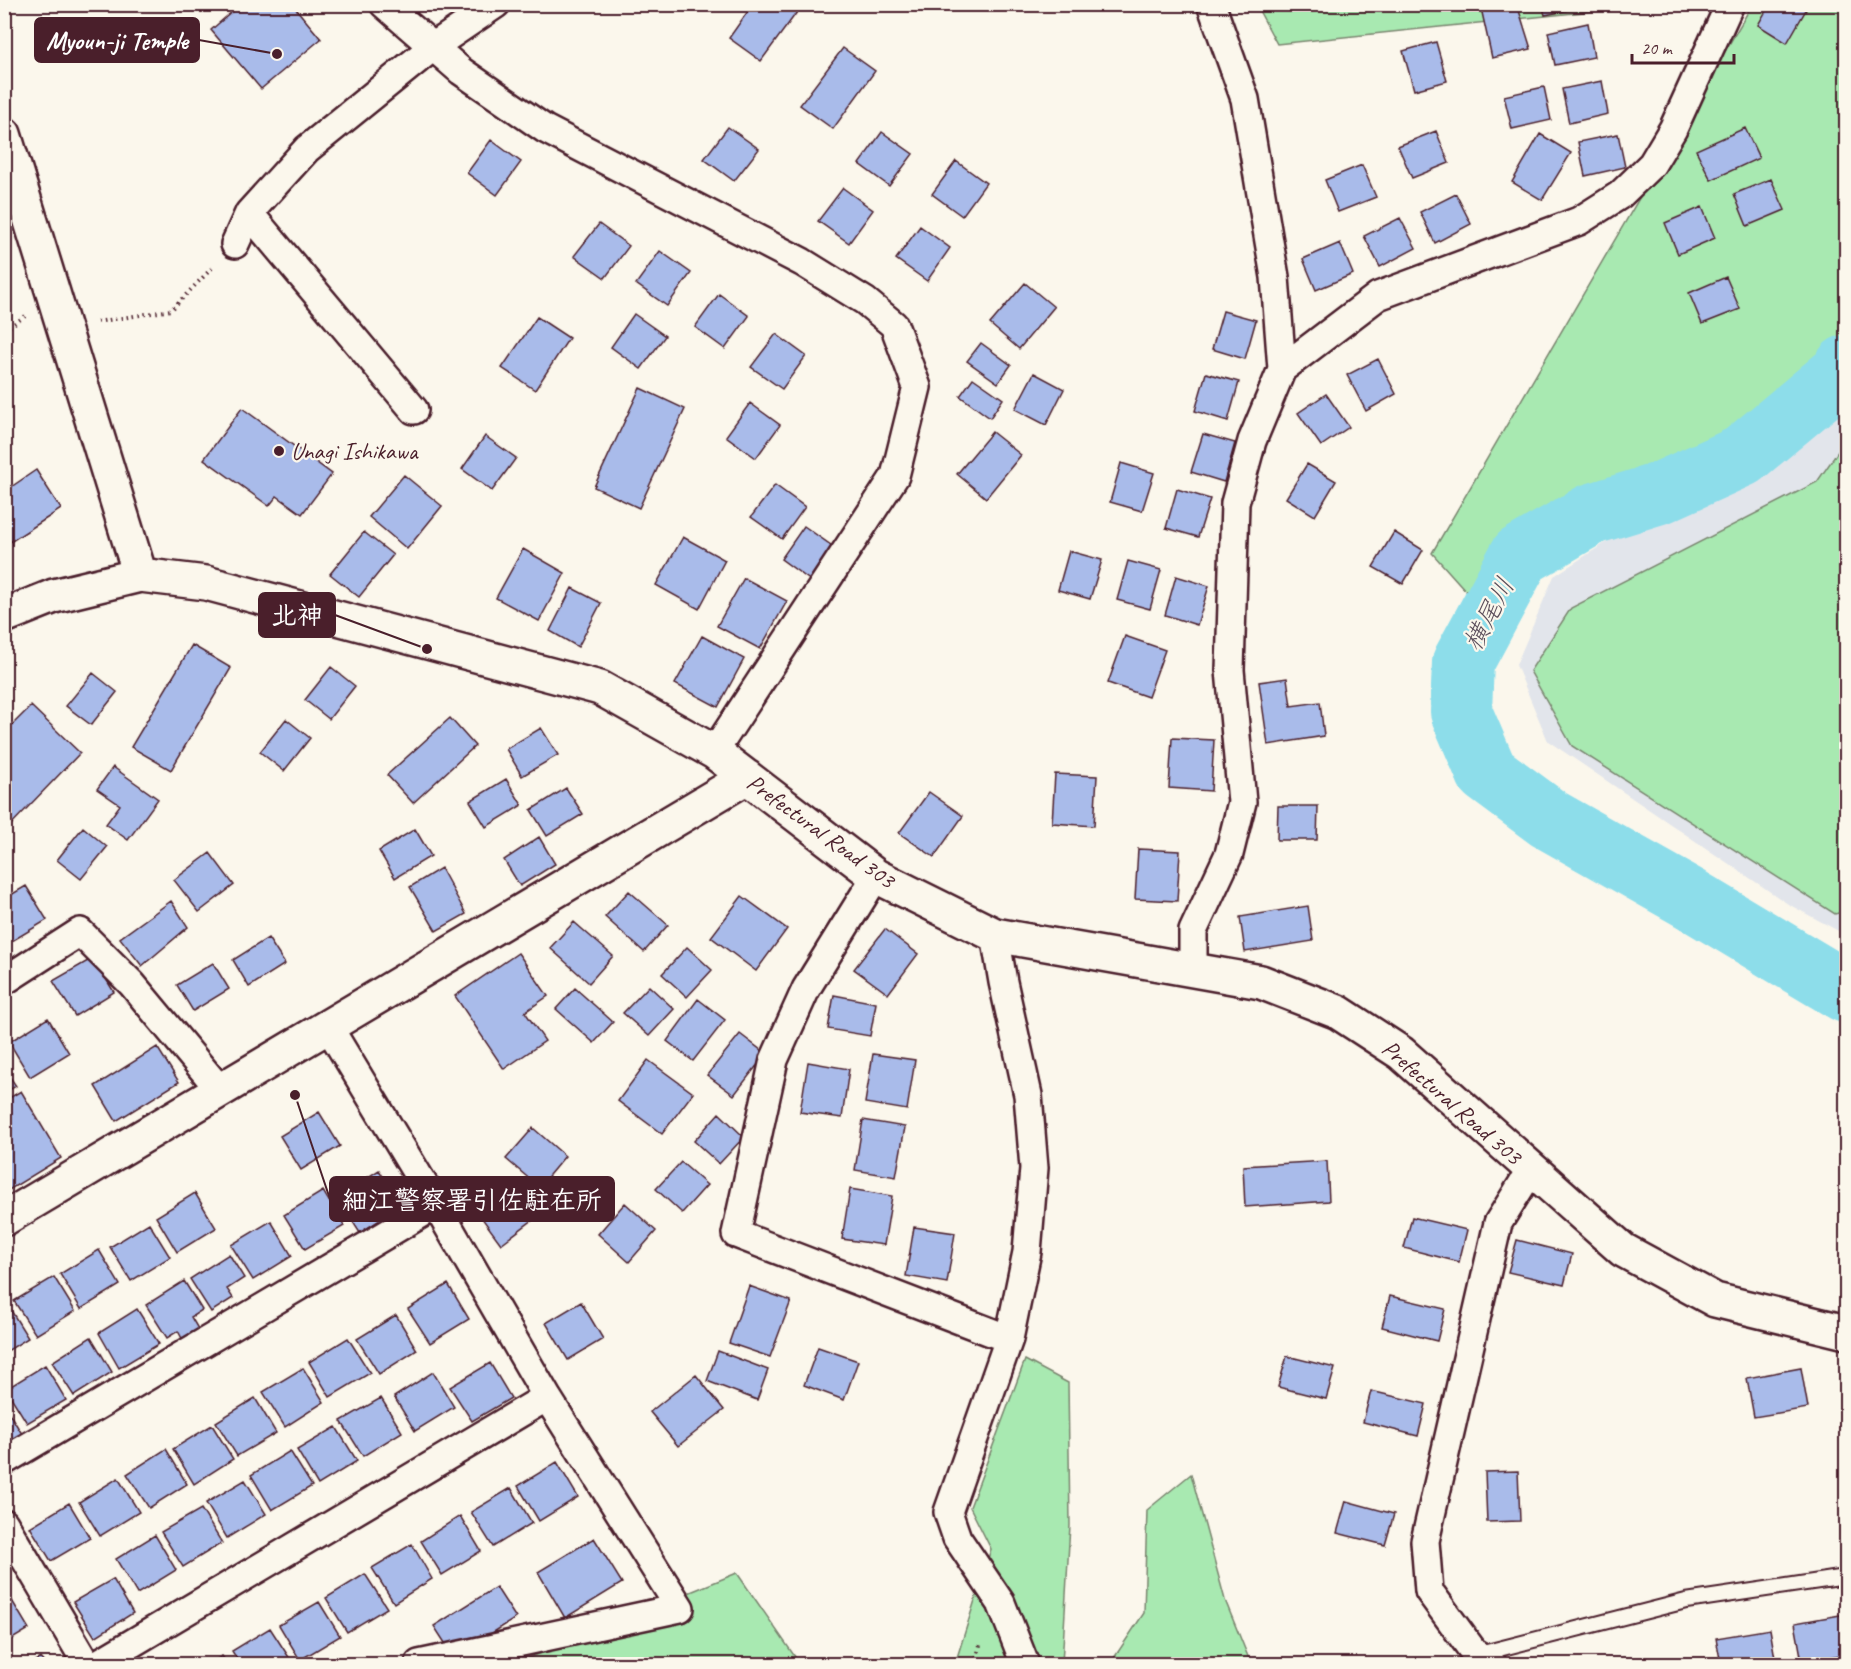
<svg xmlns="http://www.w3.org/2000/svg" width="1851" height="1669" font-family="Caveat,'Klee One',sans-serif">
<rect width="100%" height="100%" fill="#fbf7ec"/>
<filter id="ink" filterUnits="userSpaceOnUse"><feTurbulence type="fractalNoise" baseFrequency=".0167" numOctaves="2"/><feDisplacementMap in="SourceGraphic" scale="12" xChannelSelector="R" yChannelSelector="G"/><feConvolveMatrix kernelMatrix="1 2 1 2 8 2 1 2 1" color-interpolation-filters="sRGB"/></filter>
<g filter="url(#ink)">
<path fill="#e2e5eb" d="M1846 400V935L1788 904 1548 741 1516 665 1554 576 1622 532 1803 440Z"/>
<path fill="#a8e9b1" stroke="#79846e" stroke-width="1.5" d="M1256 5H1651L1277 44Z
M1752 5H1846V399L1803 440 1475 601 1432 553Z
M1846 440V911L1835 914 1572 746 1530 671 1571 608 1817 482Z
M1025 1360 1068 1383 1070 1525 1062 1664H955L991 1549 970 1507Z
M1191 1474 1225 1600 1251 1664H1110L1144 1613 1147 1510Z
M737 1573 800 1664H509L517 1663Z"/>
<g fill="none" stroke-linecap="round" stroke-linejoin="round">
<path stroke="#8dddea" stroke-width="62" d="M1846 366 1839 375 1742 456 1660 493 1592 514 1520 556 1463 662 1461 712 1487 773 1549 819 1691 899 1846 992"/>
</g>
<path fill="#a9bbea" stroke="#4a1f2b" stroke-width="1.5" d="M241 4H292L321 39 261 89 211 30Z
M753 4H803L761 61 729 38Z
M1493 4H1517L1531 49 1492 58 1481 8Z
M1542 4H1584V7L1545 15Z
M1770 4H1801L1807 8 1787 43 1758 25Z
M1588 23 1594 57 1555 65 1548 32Z
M1436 42 1447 81 1414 90 1403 51Z
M843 48 875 71 833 129 800 105Z
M1602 81 1608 114 1569 123 1562 89Z
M1544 87 1551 120 1512 129 1504 96Z
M728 127 759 149 734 181 704 159Z
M1745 128 1759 158 1711 180 1696 150Z
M1436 131 1449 163 1412 178 1398 146Z
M882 132 913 154 889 186 859 164Z
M1540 134 1571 153 1542 200 1512 182Z
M1618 134 1625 167 1585 176 1578 142Z
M491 140 521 162 497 195 467 173Z
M956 161 986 183 962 216 932 194Z
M1362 165 1376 197 1338 212 1325 180Z
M1771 179 1785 210 1747 226 1734 194Z
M843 188 873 210 849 243 818 221Z
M1456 194 1471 224 1435 243 1420 212Z
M1702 207 1715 238 1678 254 1665 223Z
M1400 218 1416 248 1380 267 1364 236Z
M599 224 629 246 605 278 574 256Z
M920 226 950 248 927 281 896 259Z
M1340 243 1353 274 1316 290 1303 259Z
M660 251 691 273 667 306 636 284Z
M1726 277 1740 309 1702 324 1689 293Z
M1025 283 1054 307 1019 349 990 324Z
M719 294 749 316 725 349 695 327Z
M1223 311 1256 320 1245 359 1212 349Z
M634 314 665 336 641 369 611 347Z
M537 317 569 338 535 390 502 368Z
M776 334 806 356 782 389 751 367Z
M981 343 1011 365 998 383 967 361Z
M1378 359 1396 394 1366 411 1347 375Z
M1034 373 1064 389 1046 425 1015 409Z
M1206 373 1239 382 1228 421 1195 411Z
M973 378 1003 399 990 418 960 396Z
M640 388 685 409 639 508 594 487Z
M1326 394 1349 427 1321 446 1298 413Z
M750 403 780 425 756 458 726 436Z
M242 408 332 474 302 514 277 496 269 506 204 459Z
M992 432 1021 455 986 498 957 474Z
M1203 434 1235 443 1224 482 1191 472Z
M485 436 516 458 492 491 462 469Z
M1121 463 1154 473 1142 511 1110 502Z
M1307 464 1336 481 1315 516 1286 498Z
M36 470 61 509 4 546V484L8 489Z
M404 475 442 506 407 549 369 517Z
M775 485 805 507 782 539 751 517Z
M1177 489 1210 499 1198 537 1166 528Z
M804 526 835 548 811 581 781 559Z
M364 532 393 555 359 597 330 574Z
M1394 532 1423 550 1403 584 1373 567Z
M683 537 725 560 699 609 656 585Z
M523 549 565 573 539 621 496 598Z
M1069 551 1102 560 1090 599 1058 590Z
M1128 561 1161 570 1150 609 1117 600Z
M1176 576 1209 586 1197 625 1165 615Z
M744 578 787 601 760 649 717 626Z
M572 588 601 603 578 647 550 631Z
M702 636 744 659 718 707 675 684Z
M1125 636 1165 650 1148 697 1108 683Z
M192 645 231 668 171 770 131 747Z
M331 667 355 686 329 719 305 700Z
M93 673 117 692 91 725 66 706Z
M1287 678 1291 706 1320 702 1324 736 1268 745 1259 682Z
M31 706 80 753 4 832V733Z
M450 718 475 746 413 803 387 775Z
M286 719 310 738 284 771 260 752Z
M541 728 558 755 522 776 506 749Z
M1172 738 1214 740 1211 791 1169 788Z
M113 767 158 799 128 840 106 824 120 805 97 789Z
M1055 774 1097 776 1094 826 1052 823Z
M506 779 522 805 486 827 470 801Z
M566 788 583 814 547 836 531 810Z
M929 792 963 816 934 857 899 833Z
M1278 806H1318L1317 840H1277Z
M83 827 107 847 81 879 57 860Z
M415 829 431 856 395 878 379 851Z
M539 837 555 864 520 886 504 860Z
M1138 849 1180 851 1177 901 1135 899Z
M210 853 234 885 199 912 174 880Z
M441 868 466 914 436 931 410 887Z
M26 886 47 920 7 944 4 940V899Z
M629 891 668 925 644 952 605 917Z
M742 896 787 929 756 971 711 937Z
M171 901 188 927 142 966 120 938Z
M1308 906 1313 941 1245 952 1240 917Z
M574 922 613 956 589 983 550 948Z
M885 929 918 954 888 994 854 969Z
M268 938 285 964 249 987 233 960Z
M687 947 712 970 687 997 662 974Z
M518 953 548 996 525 1012 545 1041 504 1069 455 996Z
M93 958 114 992 75 1016 53 981Z
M213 963 229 989 193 1011 177 985Z
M649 986 674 1009 649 1036 623 1013Z
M575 988 613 1022 594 1043 556 1009Z
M834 995 876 1003 870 1036 828 1029Z
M698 999 725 1020 693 1061 667 1041Z
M48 1018 69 1053 30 1077 9 1042Z
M740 1034 766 1054 734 1095 707 1075Z
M157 1047 179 1082 116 1121 95 1086Z
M873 1054 915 1060 907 1110 865 1103Z
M648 1060 693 1093 662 1134 618 1101Z
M808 1062 849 1069 842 1118 800 1112Z
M4 1068 16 1086 4 1093Z
M21 1091 61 1158 4 1193V1101Z
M319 1112 340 1146 301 1170 280 1136Z
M719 1113 744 1137 719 1164 694 1141Z
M863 1120 905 1127 896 1177 855 1170Z
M533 1128 565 1156 539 1187 506 1159Z
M1327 1161 1329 1201 1245 1207 1243 1166Z
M681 1162 707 1185 682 1213 656 1189Z
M379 1170 394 1194 382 1201 389 1214 360 1233 337 1197Z
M508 1185 534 1219 501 1244 476 1210Z
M850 1189 892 1196 884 1245 842 1239Z
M323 1191 344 1226 305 1249 284 1215Z
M195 1193 216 1228 177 1252 156 1217Z
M625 1203 656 1231 629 1262 598 1234Z
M1412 1217 1467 1230 1459 1262 1404 1248Z
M271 1221 292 1256 253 1280 231 1245Z
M149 1223 170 1257 131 1281 110 1247Z
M914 1227 955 1233 947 1283 906 1276Z
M1517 1240 1572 1254 1564 1285 1508 1272Z
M99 1250 120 1285 81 1309 60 1274Z
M229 1254 244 1278 227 1289 233 1298 211 1312 190 1279Z
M54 1277 75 1311 36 1335 14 1301Z
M184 1281 202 1310 191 1317 201 1334 185 1344 178 1331 167 1338 146 1305Z
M448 1284 469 1319 430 1343 408 1309Z
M749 1286 791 1301 770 1357 729 1343Z
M1390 1296 1445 1309 1437 1341 1382 1327Z
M581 1302 603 1339 568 1360 546 1323Z
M7 1304 28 1338 4 1353V1305Z
M137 1309 159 1344 119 1368 99 1333Z
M396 1315 417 1350 379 1374 357 1339Z
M91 1337 112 1372 74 1396 52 1362Z
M348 1338 370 1373 330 1397 309 1362Z
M818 1347 858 1361 844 1400 804 1385Z
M718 1351 768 1370 757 1400 707 1381Z
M1287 1356 1335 1368 1326 1399 1278 1387Z
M490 1363 511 1398 472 1421 450 1387Z
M45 1365 66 1400 27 1423 6 1389Z
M303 1368 324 1402 285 1427 263 1392Z
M1801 1368 1808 1408 1754 1417 1747 1378Z
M433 1372 454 1407 415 1431 394 1397Z
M696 1375 724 1410 678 1446 650 1412Z
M1371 1391 1426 1404 1418 1436 1363 1422Z
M255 1398 276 1433 237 1456 216 1422Z
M381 1398 402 1432 363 1456 341 1421Z
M4 1405 24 1437 4 1449Z
M212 1425 233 1459 194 1484 173 1449Z
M336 1427 357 1461 318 1485 297 1450Z
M166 1449 187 1484 149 1508 127 1474Z
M290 1451 312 1486 272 1510 251 1475Z
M557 1462 578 1497 539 1521 518 1486Z
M1518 1471 1520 1521 1487 1522 1485 1472Z
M118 1478 139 1512 100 1536 79 1502Z
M245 1480 266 1514 227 1538 206 1503Z
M511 1488 532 1523 493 1547 471 1512Z
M1346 1501 1394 1514 1385 1545 1337 1533Z
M69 1503 90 1538 51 1561 30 1527Z
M201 1509 222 1543 183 1567 161 1532Z
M460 1516 481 1551 442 1575 421 1541Z
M155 1535 176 1570 137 1594 116 1559Z
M594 1538 622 1583 565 1618 538 1572Z
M412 1544 432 1579 394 1603 372 1568Z
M365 1574 387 1608 347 1632 326 1598Z
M113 1579 133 1613 95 1637 73 1602Z
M496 1587 516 1618 454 1657 434 1626Z
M8 1594 29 1629 4 1644V1596Z
M319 1602 340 1636 300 1660 279 1625Z
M1846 1614V1654L1802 1662 1795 1623Z
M270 1628 292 1662 288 1664H240L232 1651Z
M1770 1629 1776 1664H1721L1716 1638Z
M222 1656 228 1664H209Z
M40 1658 45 1664H30Z"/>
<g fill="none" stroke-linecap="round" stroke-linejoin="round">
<defs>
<path id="lane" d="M1479 1654 1686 1601 1846 1577"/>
<path id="street" d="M384 4 461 71 545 129 802 262 865 301 894 325 917 387 895 476 714 752
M249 213 414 410
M235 244 249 213 307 149 434 46 496 4
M1282 369 1378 296 1579 221 1620 195 1652 164 1673 129 1730 4
M876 876 806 989 774 1060 736 1234 1009 1339
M995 935 1003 982 1028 1095 1034 1168 1027 1252 1009 1339 948 1512 957 1538 1001 1603 1025 1664
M1193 970V931L1229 854 1242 802 1230 670 1235 503 1252 441 1282 369 1275 277 1245 99 1211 4
M4 981 80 932 132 984 220 1090
M4 1461 436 1205
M4 1523 87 1664
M97 1664 547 1397 436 1205 328 1026
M419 1664 680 1608 547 1397
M1492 1664 1476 1655 1429 1591 1425 1541 1498 1223 1531 1170"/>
<path id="secondary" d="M4 134 140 575
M4 616 54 596 140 575 206 583 600 688 714 752 876 876 995 935 1261 982 1338 1012 1401 1053 1623 1250 1715 1300 1846 1332
M4 1219 747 777"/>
</defs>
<use href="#lane" stroke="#4a1f2b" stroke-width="18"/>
<use href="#street" stroke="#4a1f2b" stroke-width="32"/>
<use href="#secondary" stroke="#4a1f2b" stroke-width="38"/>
<path stroke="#4a1f2b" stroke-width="4" stroke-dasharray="1.5 4.5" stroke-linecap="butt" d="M97 322 171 310 214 266
M4 330 27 315
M975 1664 981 1641"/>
<use href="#lane" stroke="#fbf7ec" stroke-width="14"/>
<use href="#street" stroke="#fbf7ec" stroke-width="27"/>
<use href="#secondary" stroke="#fbf7ec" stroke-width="33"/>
</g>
</g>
<circle fill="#4a1f2b" stroke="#fbf7ec" stroke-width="2" cx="279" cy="451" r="6"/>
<g text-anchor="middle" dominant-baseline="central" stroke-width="4.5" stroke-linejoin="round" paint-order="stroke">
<g font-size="24" fill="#4a1f2b" stroke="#fbf7ec" text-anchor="start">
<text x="291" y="451">Unagi Ishikawa</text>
</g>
<g font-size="24" fill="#4a1f2b" stroke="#fbf7ec">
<text transform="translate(821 831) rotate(36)">Prefectural Road 303</text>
<text transform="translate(1452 1102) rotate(41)">Prefectural Road 303</text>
</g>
<g font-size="26" font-style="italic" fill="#5b4e5b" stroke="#fbf7ec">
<text transform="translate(1489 614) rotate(-62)">横尾川</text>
</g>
</g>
<path fill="none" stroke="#4a1f2b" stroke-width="2" d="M277 54L199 40M427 649L335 615M295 1095L330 1199"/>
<g fill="#4a1f2b" stroke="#fbf7ec" stroke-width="2">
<circle cx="277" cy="54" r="6"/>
<circle cx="427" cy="649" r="6"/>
<circle cx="295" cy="1095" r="6"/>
</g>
<g fill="#4a1f2b" stroke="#4a1f2b" stroke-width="2">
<rect x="35" y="18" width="164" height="44" rx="6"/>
<rect x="259" y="593" width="76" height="44" rx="6"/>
<rect x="330" y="1177" width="284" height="44" rx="6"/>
</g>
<g font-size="26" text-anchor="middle" font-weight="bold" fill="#fff">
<text x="117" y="49">Myoun-ji Temple</text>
<text x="297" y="624">北神</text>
<text x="472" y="1209">細江警察署引佐駐在所</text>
</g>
<rect width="1851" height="1669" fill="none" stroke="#fbf7ec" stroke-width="24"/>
<rect x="12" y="12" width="1827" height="1645" fill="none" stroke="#4a1f2b" stroke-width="2" filter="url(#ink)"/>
<path d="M1632 54v9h102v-9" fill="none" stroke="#4a1f2b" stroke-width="3"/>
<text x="1641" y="54" font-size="18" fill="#4a1f2b" stroke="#fbf7ec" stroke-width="4.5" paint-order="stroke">20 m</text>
</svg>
